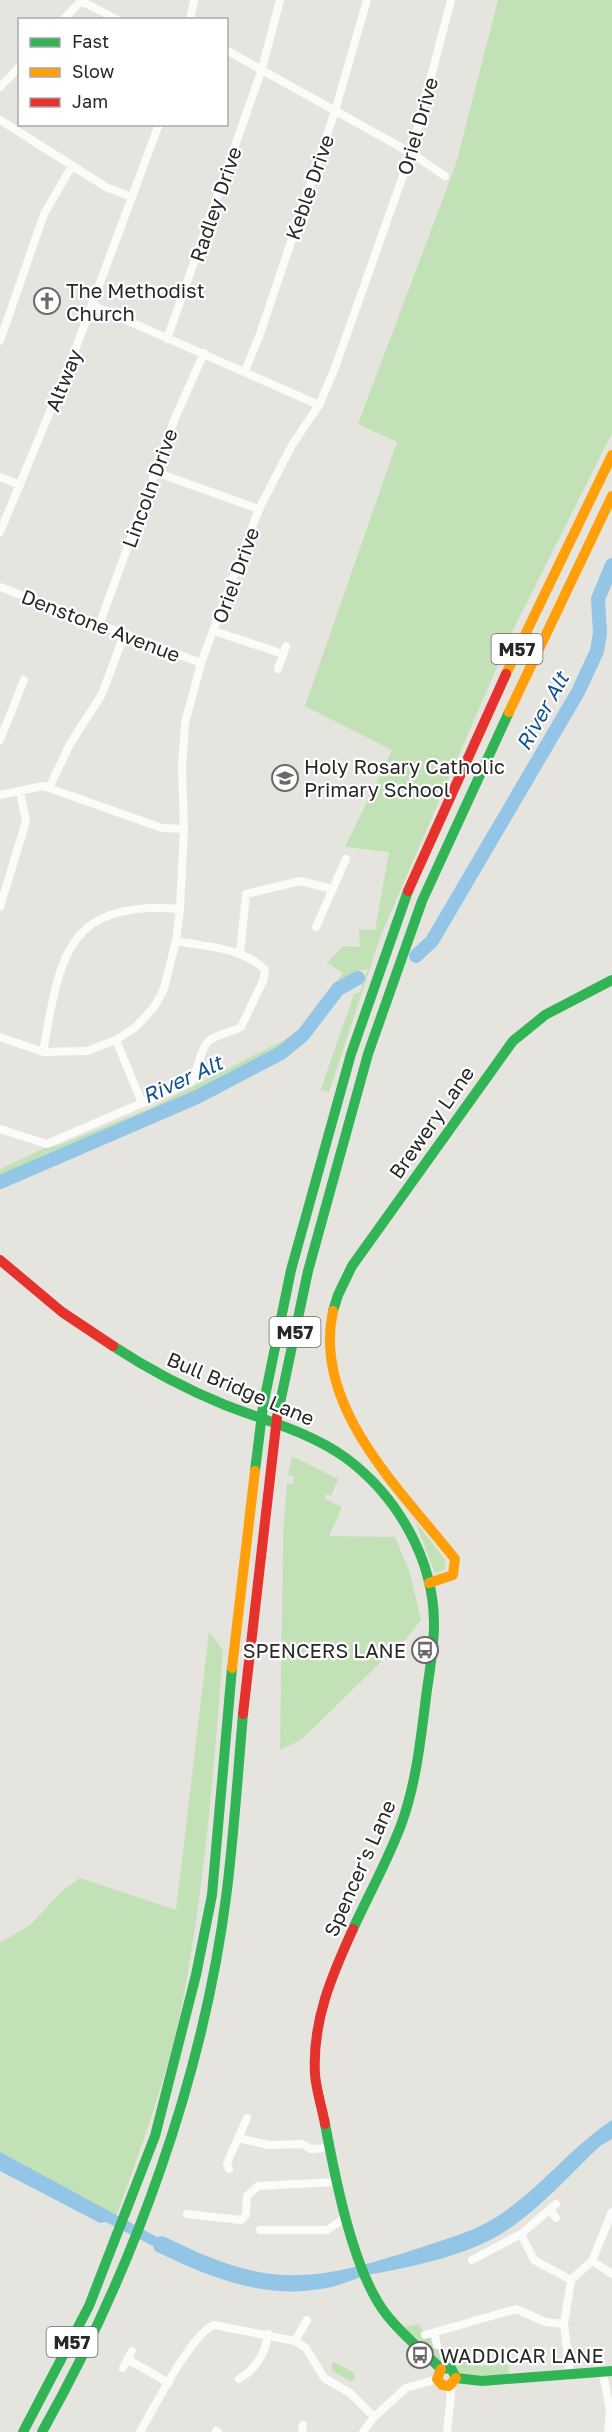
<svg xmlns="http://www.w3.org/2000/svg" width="612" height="2432" font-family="'Golos Text',sans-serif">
<rect width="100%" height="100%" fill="#e6e4de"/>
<path fill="#c3e1b7" d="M498 0H612V433L513 630 381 935 329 1092 321 1090 325 1077 354 994 360 992 368 969 358 971V973L333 989 299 1036 271 1056 175 1103 35 1163 32 1160 34 1164 0 1178V1169L49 1146H56L151 1108 284 1040 299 1029 343 973 327 963 343 946 360 947 359 929 375 930 389 852 345 847 392 750 305 706 397 442 358 424 456 164Z
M292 1456 338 1479 331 1496 326 1494 325 1499 342 1507 329 1536 395 1537 410 1573 421 1620 394 1654 387 1656 301 1740 280 1750 283 1536 287 1483 293 1484 294 1477 288 1475Z
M406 1509 446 1561 444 1570 435 1573 415 1521Z
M209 1632 223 1650C214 1767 205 1883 183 1999 169 2072 142 2146 116 2216L0 2152V1943L30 1925 62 1891 80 1878 176 1910Z
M419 2324 425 2335 434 2333 440 2349 467 2363 483 2366 494 2359 508 2365 510 2380C453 2383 439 2365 399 2328Z
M332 2363H337L354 2373 355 2380 350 2381 332 2371Z"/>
<path fill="#93c5e6" d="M612 2120V2139L600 2146C567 2177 534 2216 494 2238 458 2257 412 2267 372 2274 354 2278 339 2287 320 2289 261 2299 207 2276 155 2251L153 2246 106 2222 100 2223 0 2171V2152L157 2237 163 2236C267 2288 308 2284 416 2249 449 2238 481 2230 508 2209 545 2182 574 2145 612 2120Z"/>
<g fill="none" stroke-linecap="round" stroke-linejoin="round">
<path stroke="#93c5e6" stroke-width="14" d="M416 956 432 941 578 692 597 651 600 633 598 599 612 565
M0 1182 197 1097 281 1053 303 1035 338 989 358 978"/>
<path stroke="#fbfbfa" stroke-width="8" d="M63 20 79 3H85L118 20
M190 20 194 0
M226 50 411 153 445 176
M0 87 20 66
M0 120 106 187 132 197
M92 305 319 405
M167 339 262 69 280 0
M0 341 44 214 72 166
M245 371 260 334 335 111 367 0
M155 472 259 509
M0 477 20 485
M0 532 71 361 159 124
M0 587 201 663
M99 625 175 418 204 353
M214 631 283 654
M278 669 286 646
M0 740 24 680
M49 788 70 744 102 694 124 635
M0 795 43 786 162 828 184 829
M0 907 26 821 20 791
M316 927 346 859
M240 953 246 894 300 881 333 889
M0 1037 43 1052 87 1051 116 1040 136 1027 154 1007 164 989 176 941 180 909 184 829 182 767 185 723 201 663 259 509 292 445 319 405 335 368 411 153 451 0
M116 1040 142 1103
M43 1052C60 957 65 900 180 909
M0 1129 47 1144 191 1082C198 1071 201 1045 210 1040 219 1034 232 1032 241 1027L263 981 265 970C243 947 206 947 176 941
M238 2138 269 2145 302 2144 311 2149 328 2148
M229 2169 227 2163 247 2118
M550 2209 556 2218
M187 2214 241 2220 246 2215 247 2196 258 2186 336 2182
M260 2230H327L346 2217
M521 2234 534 2260 571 2280
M472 2260 521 2234 556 2204
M592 2261 612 2274
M434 2333 437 2345
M425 2335 516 2309 545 2322 564 2324
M295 2341 307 2320
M127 2359 169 2383
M123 2368 132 2351
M603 2373 610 2412 608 2432
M570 2375 564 2324 571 2280 592 2261 612 2212
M239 2379C255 2370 266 2353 268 2334
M216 2431 218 2432
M140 2432C154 2408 191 2334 214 2325L295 2341 306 2348 324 2378 350 2393 374 2417
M302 2432 303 2425
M363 2432 374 2417 406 2388 437 2379
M447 2432 451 2393 449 2386"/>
<path stroke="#30b455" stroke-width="10" d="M333 1311 338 1295 352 1266 513 1041 545 1015 612 980
M113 1346C148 1369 186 1389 225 1405 266 1421 310 1432 346 1458 397 1496 434 1559 434 1624 434 1651 428 1679 425 1705 420 1746 415 1787 401 1825 388 1860 369 1894 353 1929
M277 1417 308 1271 368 1054 422 901 509 712
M255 1471 263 1406 291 1270 351 1054 408 891
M325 2124C335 2177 353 2272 386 2314 401 2334 423 2351 441 2369
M441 2369 451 2368 456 2378
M456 2378 482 2381 612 2371
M23 2432 89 2306 155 2136 196 1975 212 1895 232 1668
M42 2432C134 2269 204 2076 227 1890 234 1832 238 1772 243 1714"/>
<path stroke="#ff9f0a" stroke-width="10" d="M506 674 612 455
M509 712 612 496
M333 1311C312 1407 401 1490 455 1559L453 1575 429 1583
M232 1668 255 1471
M441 2369 437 2379 442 2385 449 2386 456 2378"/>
<path stroke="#e5322d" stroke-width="10" d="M408 891 506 674
M0 1260 62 1312 113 1346
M243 1714 277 1417
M325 2124C322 2107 316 2090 315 2074 312 2021 332 1975 353 1929"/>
</g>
<defs>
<symbol id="church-ring" viewBox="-11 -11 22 22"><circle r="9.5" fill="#fff" stroke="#6a6a68" stroke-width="1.5"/><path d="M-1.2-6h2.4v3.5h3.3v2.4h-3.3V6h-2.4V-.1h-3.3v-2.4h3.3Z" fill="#6a6a68"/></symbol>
<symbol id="school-ring" viewBox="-11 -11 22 22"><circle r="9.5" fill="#fff" stroke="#6a6a68" stroke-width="1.5"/><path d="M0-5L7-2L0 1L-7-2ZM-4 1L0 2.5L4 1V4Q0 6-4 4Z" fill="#6a6a68"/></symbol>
<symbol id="bus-ring" viewBox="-11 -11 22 22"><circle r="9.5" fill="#fff" stroke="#6a6a68" stroke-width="1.5"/><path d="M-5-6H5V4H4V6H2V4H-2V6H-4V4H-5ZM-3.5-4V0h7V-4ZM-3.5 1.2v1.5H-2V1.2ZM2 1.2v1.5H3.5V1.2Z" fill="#6a6a68"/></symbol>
</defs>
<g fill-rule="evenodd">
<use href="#church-ring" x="32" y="286" width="30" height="30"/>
<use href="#school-ring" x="270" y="763" width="30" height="30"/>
<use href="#bus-ring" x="410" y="1635" width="30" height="30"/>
<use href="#bus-ring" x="405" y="2340" width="30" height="30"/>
</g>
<g text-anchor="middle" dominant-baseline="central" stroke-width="4.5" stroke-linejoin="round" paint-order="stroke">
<g fill="#fff" stroke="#686868" stroke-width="1.5">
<rect x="491.5" y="634" width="51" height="30" rx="4.5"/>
<rect x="269.5" y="1317" width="51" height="30" rx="4.5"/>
<rect x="46.5" y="2327" width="51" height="30" rx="4.5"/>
</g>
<g font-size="18" font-weight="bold" fill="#282828">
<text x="517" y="649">M57</text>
<text x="295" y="1332">M57</text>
<text x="72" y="2342">M57</text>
</g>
<g font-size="20" fill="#282828" stroke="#fff">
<text transform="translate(417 126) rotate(-74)">Oriel Drive</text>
<text transform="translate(309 187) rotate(-71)">Keble Drive</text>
<text transform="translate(215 204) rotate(-71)">Radley Drive</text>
<text transform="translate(63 380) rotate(-68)">Altway</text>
<text transform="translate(149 488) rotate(-70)">Lincoln Drive</text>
<text transform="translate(235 575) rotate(-70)">Oriel Drive</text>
<text transform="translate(101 625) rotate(21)">Denstone Avenue</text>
<text transform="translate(431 1122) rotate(-55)">Brewery Lane</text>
<text transform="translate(241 1388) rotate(23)">Bull Bridge Lane</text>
<text transform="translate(359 1868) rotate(-66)">Spencer's Lane</text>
</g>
<g font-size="20" fill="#282828" stroke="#fff" text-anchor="start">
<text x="66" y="290">The Methodist<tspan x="66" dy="23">Church</tspan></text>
<text x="304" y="766">Holy Rosary Catholic<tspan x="304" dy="23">Primary School</tspan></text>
<text x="406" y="1650" text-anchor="end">SPENCERS LANE</text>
<text x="440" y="2355">WADDICAR LANE</text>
</g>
<g font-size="21" font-style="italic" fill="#125492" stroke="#fff">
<text transform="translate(542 711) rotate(-61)">River Alt</text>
<text transform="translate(182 1079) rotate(-25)">River Alt</text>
</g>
</g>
<rect x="18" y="18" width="210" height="108" fill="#ffffff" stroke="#a9a9a9" stroke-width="1.5"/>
<rect x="30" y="38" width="30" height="9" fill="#30b455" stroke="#a9a9a9" stroke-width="1.5"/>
<text x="72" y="48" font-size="18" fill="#282828">Fast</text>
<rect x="30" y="68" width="30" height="9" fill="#ff9f0a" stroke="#a9a9a9" stroke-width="1.5"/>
<text x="72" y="78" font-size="18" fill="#282828">Slow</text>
<rect x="30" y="98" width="30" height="9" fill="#e5322d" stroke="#a9a9a9" stroke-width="1.5"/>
<text x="72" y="108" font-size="18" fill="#282828">Jam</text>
</svg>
